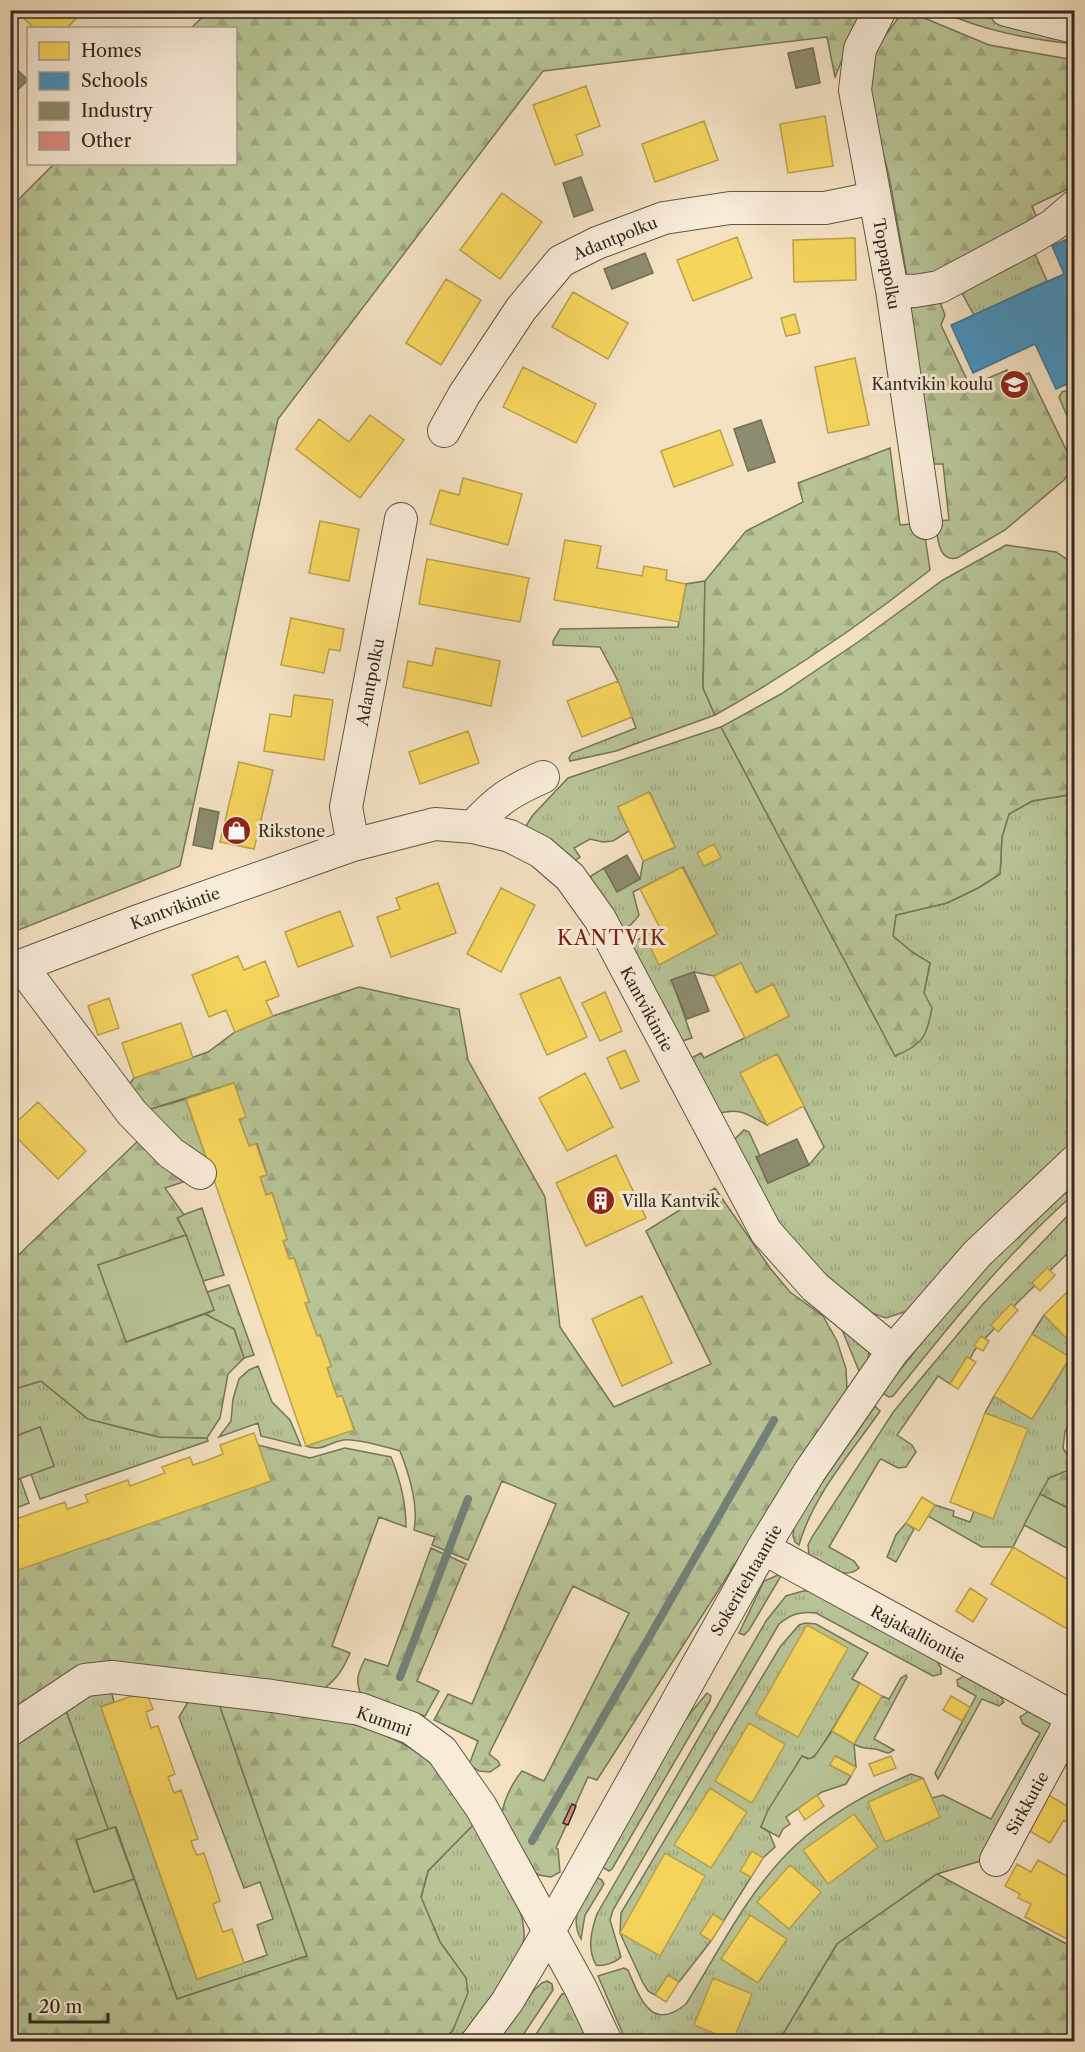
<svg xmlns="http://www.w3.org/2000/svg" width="1085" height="2052" font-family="'Libre Caslon Text',serif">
<defs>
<pattern id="grass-tufts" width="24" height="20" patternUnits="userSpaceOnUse" patternTransform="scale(1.5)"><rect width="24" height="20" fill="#b8c496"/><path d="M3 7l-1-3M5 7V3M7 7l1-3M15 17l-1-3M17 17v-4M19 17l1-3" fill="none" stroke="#9fa881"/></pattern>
<pattern id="forest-firs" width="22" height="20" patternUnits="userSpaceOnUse" patternTransform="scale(1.5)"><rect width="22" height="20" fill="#b8c496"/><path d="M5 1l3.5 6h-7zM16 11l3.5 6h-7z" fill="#9fa881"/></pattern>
</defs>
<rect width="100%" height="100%" fill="#f4e2c3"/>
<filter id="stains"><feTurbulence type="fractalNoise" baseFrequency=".00333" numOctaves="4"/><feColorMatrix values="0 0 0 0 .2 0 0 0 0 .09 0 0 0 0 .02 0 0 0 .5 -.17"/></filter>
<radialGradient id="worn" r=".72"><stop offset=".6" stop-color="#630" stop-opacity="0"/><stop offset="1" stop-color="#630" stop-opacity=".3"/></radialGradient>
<path fill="url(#grass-tufts)" stroke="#75765a" stroke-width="1.5" d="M941 11H971L996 20 1074 34V44C1029 39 983 31 941 11Z
M1034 252 1047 281 974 315 957 284Z
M1069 390 1074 392V433L1059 397 1062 392Z
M705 581 703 688 715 715 616 751 570 761 569 758 572 753 636 728 618 681 600 647 553 645V641L560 629 678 627 686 584Z
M721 727 896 1056 924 993 930 963 912 952 893 936 896 915 947 903 978 888 1000 874 1002 837 1009 814 1032 801 1074 794V1141L991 1219 907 1311 886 1318 869 1312 825 1280 788 1243 731 1143 744 1130 749 1132 760 1156 757 1158 768 1183 809 1165 824 1147 778 1055 741 1074 767 1125C747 1114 740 1107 716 1114L689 1062 693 1057 701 1053 704 1058 789 1016 773 984 756 993 741 963 714 976 694 972 672 980 692 1038 679 1042 628 944 645 936 659 964 717 934 683 867 633 892 639 915C633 923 629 929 619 929L590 881 591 876 604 868 617 891 640 879 643 861 675 847 650 793 618 807 629 831 613 841 603 842 590 839 574 848 580 857 574 861 522 832 533 815 568 778Z
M186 1099 207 1160 185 1151 144 1111Z
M1074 1183V1194C1006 1254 950 1325 893 1396L889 1397 884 1394V1390L942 1317 1008 1243Z
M202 1208 224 1275 203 1281 186 1235 177 1217Z
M1074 1209V1247L1017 1303 974 1351 970 1359 967 1357 950 1384 938 1376 897 1435 912 1445 916 1452 906 1467 898 1468 881 1459 879 1461 829 1547 854 1561 859 1568C844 1582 823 1563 809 1555L808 1545 812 1537 894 1411 983 1304Z
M229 1285 254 1355 244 1358 234 1329 205 1314 214 1310 207 1292Z
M836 1315 869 1351 868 1360 861 1371H859Z
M1044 1315 1074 1346V1411L1065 1432 1063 1448 1070 1460 1069 1470 1049 1478 1013 1547H982L928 1516 935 1505 954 1511 953 1516 970 1522 974 1511 1027 1430 985 1413 994 1396 1032 1419 1070 1358 1032 1334Z
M258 1366 272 1402 290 1420 301 1446 261 1436 258 1423 219 1437 231 1421 233 1399 239 1379 249 1370Z
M41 1381 88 1419 159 1437 207 1438 208 1441 40 1499 31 1474 54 1466 40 1427 11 1438V1390Z
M875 1406 880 1411 878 1414C849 1455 813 1496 799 1545L795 1542 793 1536 794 1528 805 1507Z
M20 1478 29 1503 11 1510V1482Z
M906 1523 914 1529 896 1562 887 1557 896 1535Z
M778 1575 781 1576 749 1630 744 1635 739 1633 764 1581Z
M803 1591H809L821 1597 935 1658 941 1668V1674L933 1676 816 1613C801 1611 791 1614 779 1624L613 1910 610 1920 621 1957C616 1962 604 1967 596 1965 587 1949 591 1931 597 1914L766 1621 786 1596Z
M805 1623 816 1624 868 1653 852 1679 860 1683 818 1753 810 1759 802 1756 761 1827 769 1832 775 1847 763 1858 711 1941 679 1982 668 1975 655 1995 648 1991 643 1983 620 1933 621 1913 780 1647 799 1625Z
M906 1675 907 1677 874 1739 894 1750 889 1753C884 1753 879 1749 874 1749 866 1748 862 1749 854 1744L882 1696 889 1699 901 1678Z
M964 1676 1000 1696 1004 1702 999 1706 982 1699 938 1779 935 1773 976 1696 958 1686 957 1680Z
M93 1687 122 1690 112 1694 114 1702 101 1707 197 1979 267 1955 257 1925 273 1919 260 1882 244 1888 179 1717 188 1702 198 1699 218 1701 307 1956 177 1999 116 1827 108 1829 63 1702Z
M707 1693 711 1696 710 1701 612 1869 609 1871 604 1868 602 1864 680 1726Z
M1029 1711 1052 1723 1054 1726 987 1859 937 1874 837 1944 779 2041H626L598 1976 624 1968 628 1970C640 1998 651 2033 686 2004 716 1956 743 1901 782 1859 817 1821 864 1794 911 1774L923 1778 932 1798 943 1795 991 1819 1040 1733 1023 1724 1020 1717Z
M475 1823C491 1853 526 1904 524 1937 522 1961 478 2019 464 2041H443L453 2030 465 1978 440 1942 421 1898 428 1871Z
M596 1877 602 1880 604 1884 585 1915 581 1939C568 1916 584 1897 596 1877Z
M547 1981 552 1984 553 1990 519 2041 498 2042 534 1990 542 1983Z"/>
<path fill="url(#forest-firs)" stroke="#75765a" stroke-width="1.5" d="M553 10 563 17 573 10 867 11 854 31 835 77 827 37 543 71 278 419 180 866 11 933V207L54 164H236V28H191L209 11Z
M902 13 917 15 989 45 1074 60V186L1032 206 1037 218 1000 250 908 282 889 176 873 113 869 68 882 40Z
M938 297 945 315 941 325 970 386 1007 370 1013 379 1029 373 1072 462 1071 470 1064 480 1005 530 957 558C937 562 938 536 935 521L949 520 943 464H934L921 402 909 304Z
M890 448 900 525 923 523 930 570C862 624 790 673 715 715L703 688 705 581 746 531 803 502 798 483Z
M1006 545 1056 552 1074 564V794L1032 801 1009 814 1002 837 1000 874 978 888 947 903 896 915 893 936 912 952 930 963 924 993 932 1008C926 1037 924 1044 895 1056L721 727 781 694 858 642 943 580Z
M359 987 459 1009 468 1060 545 1197 560 1327 614 1407 711 1364 646 1231 715 1188 770 1268 790 1292 823 1316 837 1341 846 1369 847 1389 597 1780 588 1777 556 1848 558 1849 560 1872 551 1877C547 1876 541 1876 537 1874 528 1869 506 1833 503 1823 498 1808 513 1782 522 1771L544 1781 629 1613 573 1586 489 1754 498 1761 500 1765 490 1772 479 1771 469 1765 478 1741 434 1720 448 1694 472 1704 556 1504 502 1481 468 1560 432 1545 435 1537 414 1530C419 1505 409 1474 400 1451 386 1447 357 1438 343 1440 328 1443 322 1452 306 1446L354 1429 342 1396 337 1397 327 1368 331 1366 320 1335 317 1336 305 1303 309 1302 294 1258 289 1259 283 1241 287 1239 272 1193 266 1195 260 1177 267 1174 257 1144 249 1146 239 1119 245 1117 234 1083 144 1111 126 1089 134 1078 208 1052 235 1032 273 1016Z
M140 1139 157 1161 183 1182 165 1188 184 1215 177 1218 186 1235 98 1265 127 1342 205 1314 234 1329 244 1358 228 1374 220 1418 207 1438 159 1437 88 1419 41 1381 11 1390V1262Z
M258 1445 310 1458 345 1448 391 1457C400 1479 406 1502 406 1527L379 1517 332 1646 350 1653C343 1670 336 1680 321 1691L114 1667 11 1725 10 1573Z
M1070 1460 1074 1462V1511L1040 1494 1049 1478 1069 1470Z
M431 1548 466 1564 417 1681 439 1691 425 1716 361 1695C355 1680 358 1673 365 1659L388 1666Z
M218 1701C293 1712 390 1717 446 1776 458 1789 466 1808 475 1823L428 1871 421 1897 440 1942 466 1978 468 1993 453 2030 443 2041 11 2042V1742L63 1702 108 1829 76 1841 94 1892 134 1879 177 1999 307 1956Z
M937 1874 1074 1948V2041H779L837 1944Z
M570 1993 597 2042H531L562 1994Z"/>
<path fill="#b8c496" stroke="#75765a" stroke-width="1.5" d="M186 1235 214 1310 126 1342 98 1265Z
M40 1427 54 1466 11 1482V1438Z
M1040 1494 1074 1511V1552L1024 1525Z
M832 1731 854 1744 856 1767 836 1756 830 1765 851 1776 846 1784 822 1792 786 1817 790 1824 783 1829 779 1837 761 1827 768 1810 802 1756 808 1759 814 1757Z
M115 1827 134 1879 94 1892 76 1840Z"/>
<path fill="#f6d55c" stroke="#bba14a" stroke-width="1.5" d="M19 10H84L67 28H34L17 12Z
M586 86 600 126 576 135 583 155 555 165 533 105Z
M825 116 833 166 788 173 780 124Z
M704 121 718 160 655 182 642 144Z
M502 193 542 222 500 279 460 250Z
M737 237 752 278 693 301 677 260Z
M855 238 856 280 794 282 793 240Z
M446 279 481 300 441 365 406 343Z
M573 292 628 323 608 359 552 327Z
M795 314 800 333 786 336 781 318Z
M855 358 869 425 828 433 815 367Z
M523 367 596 404 576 443 503 407Z
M370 415 404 440 360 498 296 449 319 419 349 442Z
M720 430 733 465 674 487 661 451Z
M463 478 522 494 508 545 430 524 440 490 459 495Z
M320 521 359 529 349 581 309 573Z
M565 540 601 546 597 568 642 576 644 566 667 570 666 580 686 584 679 622 554 600Z
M427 559 529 578 520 622 419 604Z
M291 618 344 629 340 651 329 649 324 673 281 665Z
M436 648 500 661 491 706 403 687 408 661 432 666Z
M618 681 632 717 582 737 567 701Z
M294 695 333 700 324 760 264 751 270 714 291 717Z
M468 731 479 763 420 784 409 752Z
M239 762 273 770 254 849 220 842Z
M649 792 675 847 643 861 618 807Z
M714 844 721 858 704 866 697 853Z
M682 867 717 934 659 965 645 936 660 928 640 889Z
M438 883 456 933 391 957 377 917 400 909 396 898Z
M501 888 535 905 501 972 467 954Z
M340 911 353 946 298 967 285 932Z
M238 956 244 970 265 961 279 996 266 1001 273 1016 235 1032 226 1010 209 1017 192 975Z
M741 963 756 993 773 984 789 1016 745 1038 714 976Z
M560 977 587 1037 547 1055 520 994Z
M605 992 622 1031 600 1041 582 1003Z
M109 998 119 1028 98 1035 88 1006Z
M181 1023 193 1058 134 1078 122 1043Z
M625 1050 639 1081 621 1089 607 1058Z
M777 1054 804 1106 767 1125 740 1073Z
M585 1073 613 1127 567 1151 539 1098Z
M234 1083 246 1117 239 1119 249 1146 256 1144 267 1175 260 1177 266 1195 272 1193 287 1239 283 1241 289 1259 294 1258 309 1302 305 1303 317 1336 320 1335 331 1366 327 1368 337 1397 342 1396 354 1430 306 1446 186 1099Z
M38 1102 86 1151 58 1179 10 1131V1128Z
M616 1155 646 1218 586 1246 556 1183Z
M1047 1268 1055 1275 1040 1291 1032 1283Z
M1074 1285V1346L1044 1315Z
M642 1296 672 1363 622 1386 592 1319Z
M1011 1304 1018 1310 998 1332 991 1325Z
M1032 1334 1070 1357 1032 1419 994 1396Z
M981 1336 989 1341 983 1351 974 1346Z
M967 1357 976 1362 958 1389 950 1384Z
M985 1413 1028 1429 993 1519 950 1502Z
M254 1433 271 1481 10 1573V1529L19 1526 16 1519 65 1502 67 1509 88 1502 85 1495 128 1480 130 1486 165 1473 162 1467 190 1457 193 1465 208 1460 223 1454 220 1445Z
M922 1497 935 1505 919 1531 906 1523Z
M1013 1547 1074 1583V1633L991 1584Z
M970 1588 987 1599 973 1622 956 1611Z
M807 1625 848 1648 798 1737 756 1714Z
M860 1683 882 1696 854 1744 832 1731Z
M146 1691 153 1709 146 1712 151 1728 158 1726 175 1774 168 1777 174 1793 181 1790 198 1839 191 1841 193 1847 197 1855 204 1853 220 1901 213 1904 218 1919 223 1932 232 1929 244 1963 197 1979 101 1707Z
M951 1696 970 1707 962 1721 943 1710Z
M749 1723 785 1744 752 1803 715 1781Z
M835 1756 856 1767 851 1776 830 1765Z
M891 1756 896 1768 874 1776 869 1764Z
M923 1778 940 1817 885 1842 868 1802Z
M710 1788 747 1812 711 1868 674 1845Z
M1074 1794V1827L1064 1820 1050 1843 1028 1830 1049 1795 1067 1806Z
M817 1795 824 1806 805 1820 798 1809Z
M854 1814 878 1847 828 1884 803 1850Z
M752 1851 763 1858 751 1877 740 1871Z
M665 1853 705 1876 660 1956 620 1933Z
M1038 1860 1074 1880V1925L1067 1939 1025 1917 1031 1904 1018 1898 1020 1894 1005 1886 1017 1864 1031 1872Z
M790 1865 821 1892 789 1929 757 1902Z
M713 1914 724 1921 711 1941 700 1934Z
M750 1915 787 1939 758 1983 721 1959Z
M668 1975 679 1982 666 2002 655 1995Z
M713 1978 752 1994 733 2041 694 2025Z"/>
<path fill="#4393c3" stroke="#3e7392" stroke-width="1.5" d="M1074 236V381L1056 389 1035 344 973 373 951 325 1064 274 1052 246Z"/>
<path fill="#8c8c6e" stroke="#716e56" stroke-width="1.5" d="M813 48 820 83 796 88 788 53Z
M10 63 28 80 10 97Z
M581 177 593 210 574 217 563 183Z
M645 253 653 273 612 289 604 269Z
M761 420 775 462 748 471 734 429Z
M200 808 219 812 212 849 193 845Z
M627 855 640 879 617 892 604 868Z
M694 972 709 1011 687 1019 671 980Z
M797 1139 809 1165 768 1183 756 1157Z"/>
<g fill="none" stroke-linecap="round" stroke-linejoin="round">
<path stroke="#72827a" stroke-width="8" d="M400 1677 468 1499
M532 1841 774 1420"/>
</g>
<path fill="#dc8d82" stroke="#32291f" stroke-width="1.5" d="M572 1804 576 1806 568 1825 563 1823Z"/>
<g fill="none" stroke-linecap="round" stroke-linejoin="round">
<defs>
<path id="minor" d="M880 10 860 49 855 90 892 290 926 523
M1006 10 1074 27
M892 290 915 291 939 287 1033 237 1053 225 1074 207
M444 431 464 395 521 309 561 261 597 243 664 218 730 208H825L874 198
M473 827C497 800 511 791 543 777
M353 845 346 807 401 519
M21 966 132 1113 171 1153 200 1173
M10 970 141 920 353 845 435 824 473 827 510 836 541 852 570 877 600 919 766 1232 815 1287 893 1351
M763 1548 1074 1718
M10 1730 85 1680 112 1677 272 1696 360 1709 411 1728 442 1751 481 1807 581 1989 606 2042
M996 1860 1074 1715
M477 2042 507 2002 549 1931 763 1548 810 1471 893 1351 977 1254 1074 1162"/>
</defs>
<use href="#minor" stroke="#625748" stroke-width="34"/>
<use href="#minor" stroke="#f8ecd8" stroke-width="32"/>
</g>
<defs>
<symbol id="school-disc" viewBox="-11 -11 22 22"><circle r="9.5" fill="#8f2418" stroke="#f8ecd8"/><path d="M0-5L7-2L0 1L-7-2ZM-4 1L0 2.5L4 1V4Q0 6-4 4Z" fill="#fff"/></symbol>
<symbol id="shop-disc" viewBox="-11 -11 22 22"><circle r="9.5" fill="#8f2418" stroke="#f8ecd8"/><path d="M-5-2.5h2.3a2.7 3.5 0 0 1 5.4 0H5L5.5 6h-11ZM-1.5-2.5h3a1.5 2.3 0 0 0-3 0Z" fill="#fff"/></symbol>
<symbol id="building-disc" viewBox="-11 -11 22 22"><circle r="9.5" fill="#8f2418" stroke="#f8ecd8"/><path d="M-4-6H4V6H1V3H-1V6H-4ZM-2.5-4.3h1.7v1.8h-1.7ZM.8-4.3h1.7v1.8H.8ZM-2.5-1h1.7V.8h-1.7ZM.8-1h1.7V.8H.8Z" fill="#fff"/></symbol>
</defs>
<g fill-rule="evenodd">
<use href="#school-disc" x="998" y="368" width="33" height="33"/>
<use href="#shop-disc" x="220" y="814" width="33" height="33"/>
<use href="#building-disc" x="584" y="1184" width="33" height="33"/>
</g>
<g text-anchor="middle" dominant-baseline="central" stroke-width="6" stroke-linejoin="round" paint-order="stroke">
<g font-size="16" fill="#32291f" stroke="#f8ecd8">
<text transform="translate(615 238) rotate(-22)">Adantpolku</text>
<text transform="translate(887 264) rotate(80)">Toppapolku</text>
<text transform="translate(370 682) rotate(-79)">Adantpolku</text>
<text transform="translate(175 908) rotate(-20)">Kantvikintie</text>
<text transform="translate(647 1009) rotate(62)">Kantvikintie</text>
<text transform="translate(746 1580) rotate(-60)">Sokeritehtaantie</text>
<text transform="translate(918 1634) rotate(28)">Rajakalliontie</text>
<text transform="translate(384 1721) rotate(20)">Kummi</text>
<text transform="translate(1027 1803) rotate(-61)">Sirkkutie</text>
</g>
<g font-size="16" fill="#32291f" stroke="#f8ecd8" text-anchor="start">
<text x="993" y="384" text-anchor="end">Kantvikin koulu</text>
<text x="258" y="831">Rikstone</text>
<text x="622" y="1201">Villa Kantvik</text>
</g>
<g font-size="20" letter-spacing="1.5" fill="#7a1f14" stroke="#f8ecd8">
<text x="612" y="938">KANTVIK</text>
</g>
</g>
<rect width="1085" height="2052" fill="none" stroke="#f4e2c3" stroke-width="36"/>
<rect x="12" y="12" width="1061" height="2028" fill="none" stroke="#32291f" stroke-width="3"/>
<rect x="18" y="18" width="1049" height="2016" fill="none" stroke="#32291f" stroke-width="1.5"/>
<rect x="27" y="27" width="210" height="138" fill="#f8ecd8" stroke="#a99e8e" stroke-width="1.5"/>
<rect x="39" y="42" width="30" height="18" fill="#f6d55c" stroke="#a99e8e" stroke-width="1.5"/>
<text x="81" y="57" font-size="18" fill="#32291f">Homes</text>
<rect x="39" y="72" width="30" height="18" fill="#4393c3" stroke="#a99e8e" stroke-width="1.5"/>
<text x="81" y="87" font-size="18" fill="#32291f">Schools</text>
<rect x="39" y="102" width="30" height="18" fill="#8c8c6e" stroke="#a99e8e" stroke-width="1.5"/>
<text x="81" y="117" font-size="18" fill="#32291f">Industry</text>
<rect x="39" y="132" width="30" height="18" fill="#dc8d82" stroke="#a99e8e" stroke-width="1.5"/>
<text x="81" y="147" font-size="18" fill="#32291f">Other</text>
<path d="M30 2013v9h78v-9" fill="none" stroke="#32291f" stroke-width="3"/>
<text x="39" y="2013" font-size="18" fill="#32291f" stroke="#f8ecd8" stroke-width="4.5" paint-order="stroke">20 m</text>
<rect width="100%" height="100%" filter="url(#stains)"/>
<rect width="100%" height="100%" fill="url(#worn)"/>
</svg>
